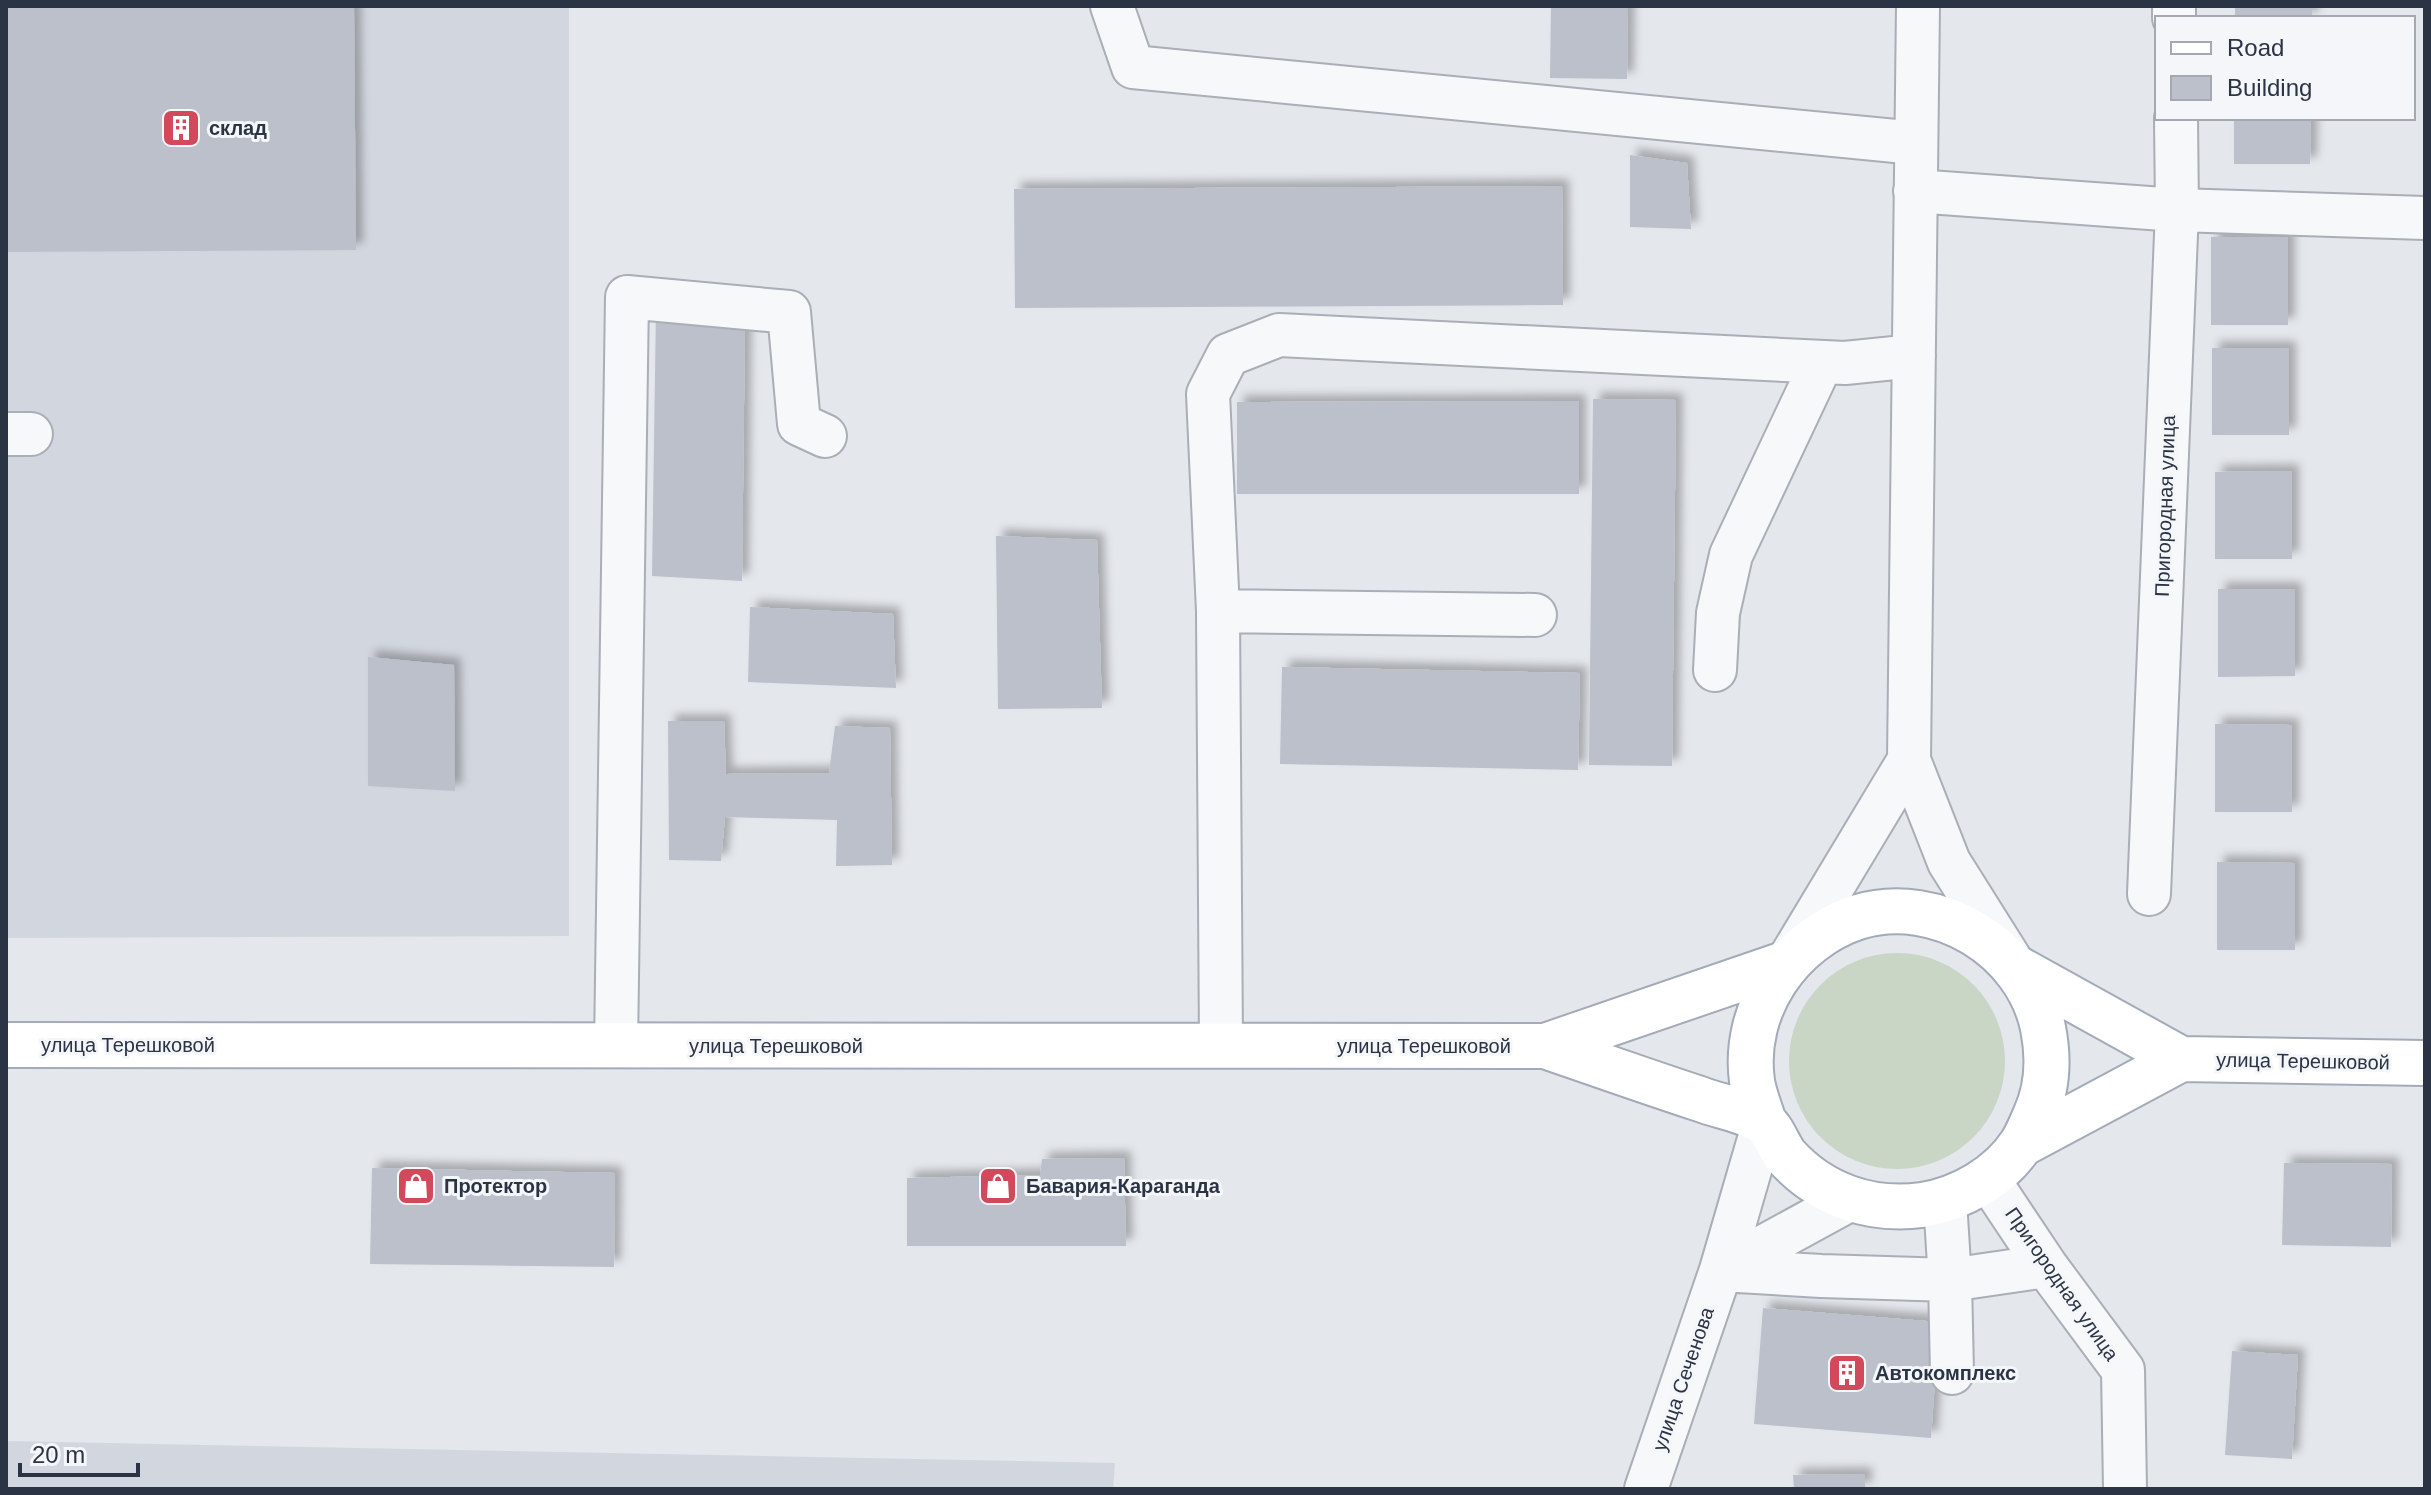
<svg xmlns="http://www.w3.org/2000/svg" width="2431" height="1495" font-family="Arial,sans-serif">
<defs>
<filter id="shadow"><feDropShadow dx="7" dy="-7" stdDeviation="4" flood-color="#0004"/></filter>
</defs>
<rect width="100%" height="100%" fill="#e4e7ec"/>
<path fill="#d2d6de" d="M6 6H569V936L6 938Z
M6 1441 1115 1463 1113 1489H6Z"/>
<path fill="#c9d6c5" d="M1789 1061a108 108 0 1 1 216 0a108 108 0 1 1-216 0Z"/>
<path fill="#bbc0ca" filter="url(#shadow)" d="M6 6H354L356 250 6 252Z
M1551 6H1628L1627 79 1550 78Z
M2235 6H2312V18H2235Z
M2234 118H2311L2310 164H2234Z
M1630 155 1687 163 1691 229 1630 227Z
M1562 186 1563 305 1015 308 1014 189Z
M2211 237H2288V325H2211Z
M656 310 745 318 742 581 652 576Z
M2212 348H2289V435H2212Z
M1593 399 1676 400 1672 766 1589 765Z
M1579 401V494H1237V402Z
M2292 471V559H2215V472Z
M996 536 1097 540 1102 708 998 709Z
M2218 589H2295V676L2218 677Z
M750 607 893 614 896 688 748 682Z
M368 657 454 665 455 791 368 786Z
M1282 667 1580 673 1578 770 1280 764Z
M668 721H724L726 774 829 773 835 726 890 728 892 865 836 866 837 820 725 817 721 861 669 860Z
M2215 724 2292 725V812H2215Z
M2217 862 2295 863V950H2217Z
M1124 1158 1126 1246H907V1178L1040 1175 1042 1159Z
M2284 1163 2392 1164 2391 1247 2282 1245Z
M372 1168 615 1173 614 1267 370 1264Z
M1763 1308 1939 1322 1931 1438 1754 1424Z
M2232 1351 2298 1355 2292 1459 2225 1455Z
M1865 1474V1489H1794L1793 1475Z"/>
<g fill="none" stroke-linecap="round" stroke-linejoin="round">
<defs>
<path id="minor" d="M1112 6 1133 67 1916 143
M1918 6 1909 760 1949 862 2010 959
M2174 6V18
M1915 191 2177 210 2425 218
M6 434H31
M1218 611 1208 394 1228 355 1279 335 1845 363 1914 356
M1715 670 1718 613 1731 555 1822 362
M2149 894 2177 210 2176 118
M1788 961 1909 760
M616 1046 627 297 789 312 799 424 825 436
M1221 1046 1218 611 1535 615
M1988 1179 2046 1266 2123 1370 2125 1489
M1945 1201 1950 1280 1952 1373
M1721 1270 1821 1276 1950 1280 2046 1266
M1721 1270 1849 1200
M1646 1489 1721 1270 1764 1122"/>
<path id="major" d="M2015 967 2181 1059 2425 1063
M6 1045 1545 1046C1597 1064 1648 1082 1700 1099 1718 1106 1747 1111 1762 1121 1773 1128 1778 1146 1786 1156 1821 1195 1871 1212 1922 1205 1960 1199 2000 1177 2022 1143 2027 1135 2031 1125 2035 1116 2048 1088 2049 1058 2043 1028 2027 948 1937 893 1858 917 1790 939 1742 1009 1752 1081 1754 1095 1760 1109 1764 1122
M1545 1046 1787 963
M2022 1144 2181 1059"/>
</defs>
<use href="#minor" stroke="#a9aeb7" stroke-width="46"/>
<use href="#major" stroke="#a3abb8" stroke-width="48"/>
<use href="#minor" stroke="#f7f8fa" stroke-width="42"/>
<use href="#major" stroke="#fff" stroke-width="44"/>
</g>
<defs>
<symbol id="building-square" viewBox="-11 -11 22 22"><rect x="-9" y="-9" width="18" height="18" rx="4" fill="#d1495b" stroke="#f4f6f9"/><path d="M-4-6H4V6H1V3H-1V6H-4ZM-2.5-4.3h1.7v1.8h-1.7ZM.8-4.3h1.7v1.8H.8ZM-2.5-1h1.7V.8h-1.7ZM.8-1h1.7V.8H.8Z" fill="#fff"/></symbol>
<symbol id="shop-square" viewBox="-11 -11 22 22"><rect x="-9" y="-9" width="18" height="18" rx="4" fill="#d1495b" stroke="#f4f6f9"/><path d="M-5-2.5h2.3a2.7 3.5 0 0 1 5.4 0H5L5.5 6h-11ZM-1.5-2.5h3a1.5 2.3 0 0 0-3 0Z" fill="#fff"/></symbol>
</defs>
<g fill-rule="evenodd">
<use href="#building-square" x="159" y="106" width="44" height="44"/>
<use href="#shop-square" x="394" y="1164" width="44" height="44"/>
<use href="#shop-square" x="976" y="1164" width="44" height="44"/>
<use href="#building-square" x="1825" y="1351" width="44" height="44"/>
</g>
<g text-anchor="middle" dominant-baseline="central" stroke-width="6" stroke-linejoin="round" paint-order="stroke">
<g font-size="20" font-weight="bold" fill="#2b3445" stroke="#f4f6f9" text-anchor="start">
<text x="209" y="128">склад</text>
<text x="444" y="1186">Протектор</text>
<text x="1026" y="1186">Бавария-Караганда</text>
<text x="1875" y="1373">Автокомплекс</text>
</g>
<g font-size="20" fill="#2b3445" stroke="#f4f6f9">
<text transform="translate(2165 506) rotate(-88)">Пригородная улица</text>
<text x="128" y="1045">улица Терешковой</text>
<text x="776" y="1046">улица Терешковой</text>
<text x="1424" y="1046">улица Терешковой</text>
<text transform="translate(2303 1061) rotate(1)">улица Терешковой</text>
<text transform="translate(2062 1284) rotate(55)">Пригородная улица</text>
<text transform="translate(1683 1379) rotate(-71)">улица Сеченова</text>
</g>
</g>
<rect width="2431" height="1495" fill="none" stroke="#2b3445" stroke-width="16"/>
<rect x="2155" y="16" width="260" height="104" fill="#f4f6f9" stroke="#a4a8b1" stroke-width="2"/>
<rect x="2171" y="42" width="40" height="12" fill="#ffffff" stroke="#a4a8b1" stroke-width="2"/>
<text x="2227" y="56" font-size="24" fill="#2b3445">Road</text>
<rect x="2171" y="76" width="40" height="24" fill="#bbc0ca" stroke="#a4a8b1" stroke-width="2"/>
<text x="2227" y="96" font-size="24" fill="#2b3445">Building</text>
<path d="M20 1463v12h118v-12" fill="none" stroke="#2b3445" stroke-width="4"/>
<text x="32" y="1463" font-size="24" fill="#2b3445" stroke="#f4f6f9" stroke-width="6" paint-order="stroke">20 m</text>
</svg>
